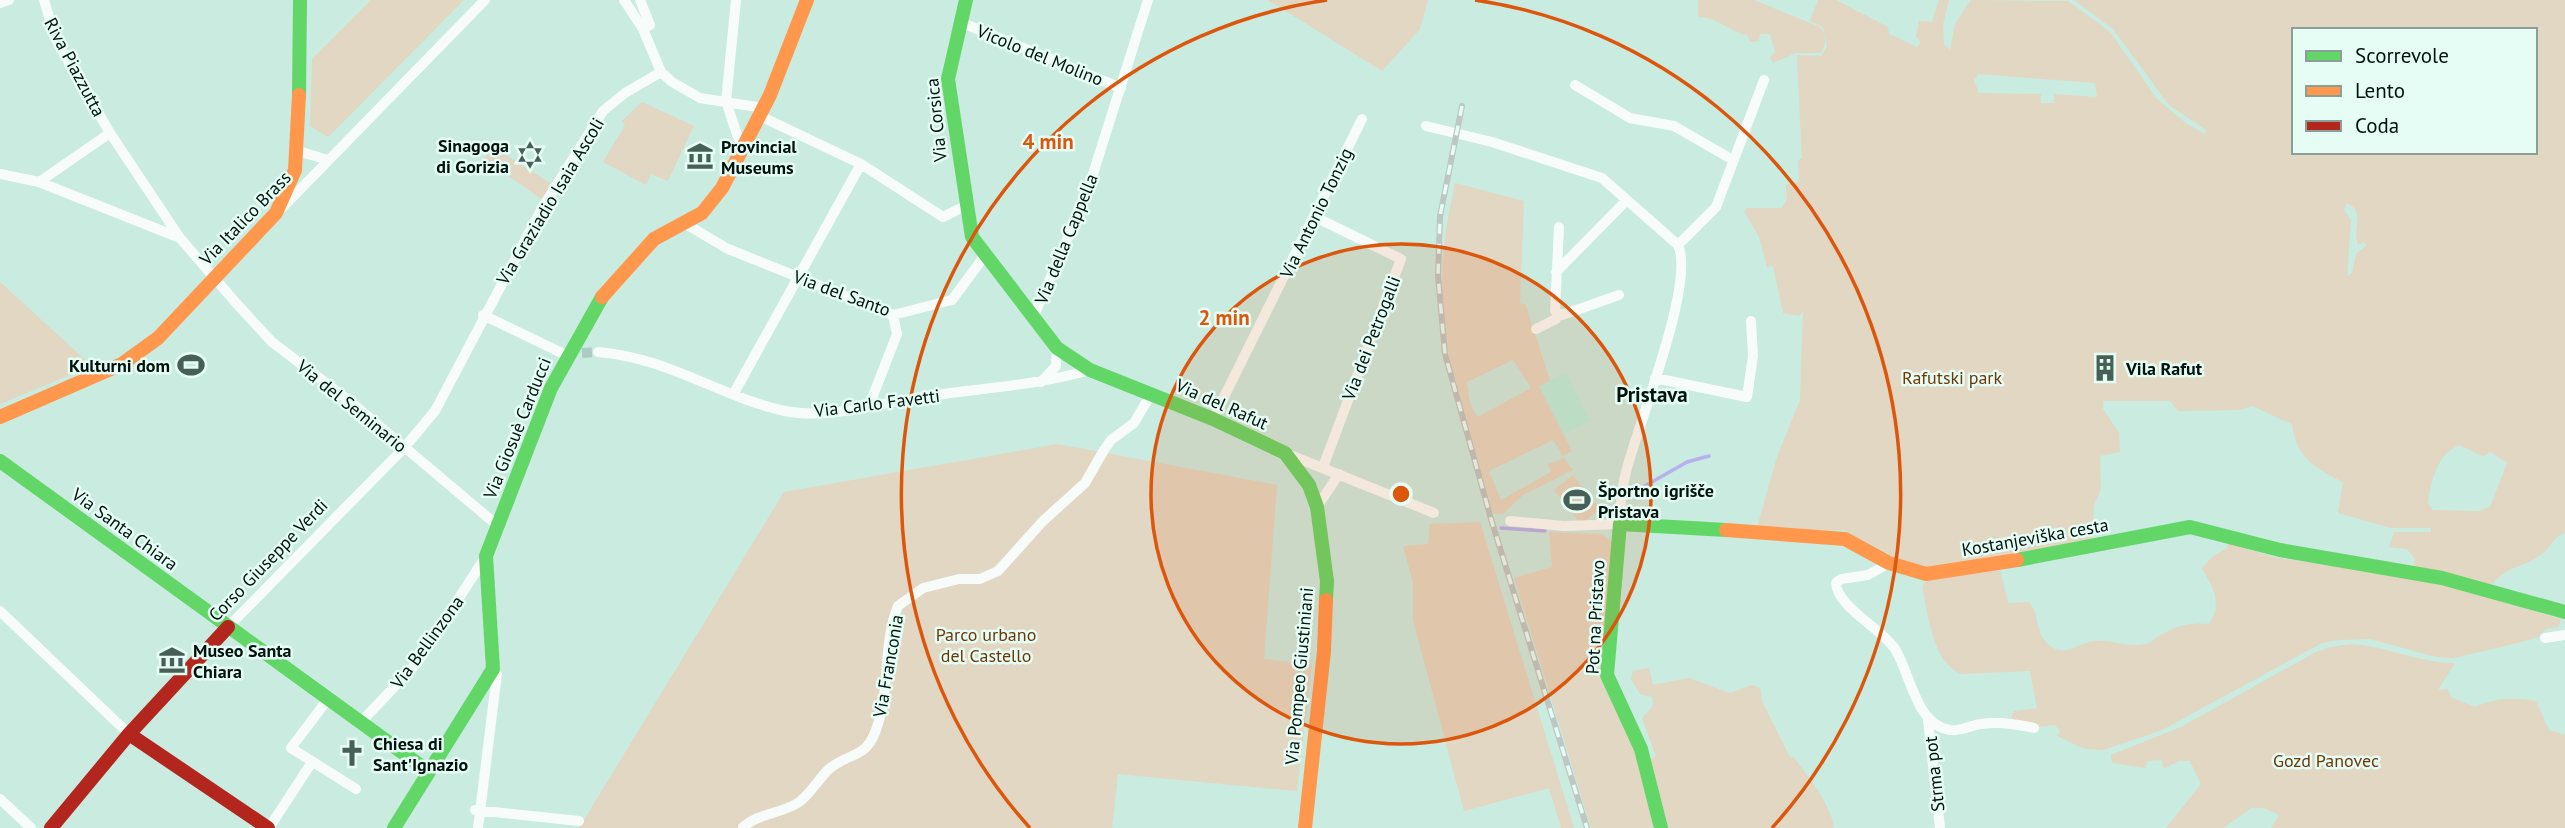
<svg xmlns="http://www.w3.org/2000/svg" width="2565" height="828" font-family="'PT Sans',sans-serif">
<rect width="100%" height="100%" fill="#c9ebe0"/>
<path fill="#b8efdf" d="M1566 373 1590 421 1561 435 1539 385Z"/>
<path fill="#e1d7c2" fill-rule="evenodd" d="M371 0H464L328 137 310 126 312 59Z
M1268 0H1428L1420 29 1382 71Z
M1698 0H1754L1820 27 1824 32 1825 44 1821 53H1796L1773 63 1770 58 1775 52 1770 34H1760L1759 41 1751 42 1747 35C1728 31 1717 17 1698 17Z
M1818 0H1836L1888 27 1889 34 1917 47 1921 42 1916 37 1919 21 1932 22 1939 0H1949L1943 25 1944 44 1950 50 1955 24 1971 0 2068 1 2110 32 2157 99 2187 124 2205 134 2206 130 2169 105 2113 29 2074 0H2565V533C2553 536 2551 548 2542 554 2522 569 2509 563 2490 587L2413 568 2415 559 2407 549 2389 547 2394 532H2431V528H2391L2338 513 2343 482C2315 468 2296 458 2292 424L2252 406 2239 410 2178 411 2170 401H2103V409L2119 433 2120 452 2100 456 2101 489 2094 505 2092 543 1926 574 1844 530 1756 531 1777 457 1800 400 1803 311 1799 316 1783 313 1773 266 1767 267 1759 237 1744 211 1747 208H1782L1787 199 1786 185 1799 182 1798 161 1802 158 1797 59 1798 55 1821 56 1827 47 1823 27 1810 21ZM2294 30H2535V152H2294ZM1978 74 2095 83 2097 97 2054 94V103H2041V94L1979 93 1974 80ZM2347 203C2366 212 2352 228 2358 245L2363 242 2367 245 2356 254 2352 273 2347 276 2351 220 2344 210ZM2459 445 2483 456 2491 452 2507 463 2490 507 2478 511 2433 510 2428 503C2431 481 2437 454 2459 445Z
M642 102 694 126 668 181 651 174 646 185 603 162 625 125 622 121Z
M493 147 555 186 546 202 484 159Z
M1455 183 1524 201 1520 303 1526 305 1550 381 1539 386 1572 451 1563 456 1553 440 1489 471 1501 500 1551 472 1548 464 1564 458 1573 470 1523 495 1503 514H1493C1465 429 1434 338 1444 247 1446 225 1451 204 1455 183ZM1513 360 1531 388 1477 417 1470 403 1467 382Z
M0 282 92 366 0 404Z
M1058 444 1277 485 1264 659 1312 664 1297 791 1118 774 1112 828H579L784 492Z
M1573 475 1600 509 1581 524 1554 490Z
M1480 522 1488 548 1574 828H1561L1549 788 1464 811 1413 620V583L1403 546 1428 544 1430 524Z
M1549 532 1602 534 1612 542 1602 663 1646 782 1653 828H1591L1514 578 1552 567Z
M2229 543 2273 557 2436 582 2561 619 2559 627 2546 629 2538 637 2518 643 2454 658 2436 657 2370 639 2338 640 2322 643 2162 730 2103 750 2085 749 2057 736 2060 731 2055 725 2035 727 2010 721 2014 711 2037 708 2030 671 1961 674C1932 662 1928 613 1922 586L1928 580 2000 570 2008 603 2029 602C2040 614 2034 633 2049 645 2063 657 2075 646 2089 642 2108 637 2129 650 2148 643 2153 642 2157 636 2162 634 2177 626 2191 622 2209 624 2223 603 2213 588 2202 568L2213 556 2226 549Z
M2351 644C2386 646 2419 663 2455 663L2438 690 2448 689 2451 697 2475 707C2496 698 2512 697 2536 701L2549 730 2565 735V828H2271L2279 815 2264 808H2251L2224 828H2166L2201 784 2190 761H2179L2163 769 2162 760 2147 761 2146 768 2112 763 2111 755 2181 727 2316 652 2330 647Z
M1649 668 1653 685 1689 678 1730 693 1752 685 1760 688 1762 701 1790 757H1794C1809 779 1830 802 1834 828H1667L1650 760 1656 756 1642 718 1653 706 1652 697 1640 694 1631 679 1633 671Z"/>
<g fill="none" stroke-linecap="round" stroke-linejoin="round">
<path stroke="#b7b1ed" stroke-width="3.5" d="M1636 491 1687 462 1709 456
M1501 528 1545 531"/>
<path stroke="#abcbc0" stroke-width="10" stroke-dasharray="10 5" stroke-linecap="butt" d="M582 353 598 352"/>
<path stroke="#f7fcfa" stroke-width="10" d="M44 0 55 38 110 133 180 238 236 303 272 342 351 402 498 526
M624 0 643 29 661 72 672 82 700 98 764 108
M640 0 650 25 643 29
M736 0 726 101 742 150
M0 3 9 0
M960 22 1121 88
M1575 85 1630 118 1674 126 1733 160
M760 116 861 164 943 217 965 206
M1426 126 1492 142 1602 178 1678 245C1696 284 1636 428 1625 476 1621 492 1620 508 1620 524L1564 526 1510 521
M298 151 328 160
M0 174 39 182 180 238
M39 182 110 133
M281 209 485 0
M1315 217 1401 259 1323 467
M684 223 728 249 893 315 952 300 986 254
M1559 227 1555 311 1562 315 1619 295
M1678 245 1716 207 1764 80
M1556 272 1626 201
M483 315 568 356
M1033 318 1086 196 1148 0
M1536 329 1556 319 1557 313
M598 352C670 358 720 397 785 411 829 420 878 403 922 397 979 388 1034 386 1090 370
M1655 378 1747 397 1753 356 1751 321
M1041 382 1056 366 1057 348
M734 393 861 164
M869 406 897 334 893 315
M1213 419 1362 119
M1285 453 1434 513
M1317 507 1339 474
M1889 563 1868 575 1841 579 1836 583C1837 607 1881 628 1895 649 1911 674 1915 724 1950 730 1958 732 1972 725 1981 724 1999 721 2017 724 2034 728
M0 611 129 734
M228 627 404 448 435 411 541 210 603 111 625 93 661 72
M2545 638 2565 635
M328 699 291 748 356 789
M1928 720 1940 828
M361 722 417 663 486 556
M0 799 31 828
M475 810 579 821
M743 827C758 814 778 814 796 804 809 797 818 779 829 769 852 750 867 761 878 724 890 687 883 642 898 606L923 588 959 579H980L998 571 1043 521 1085 483 1104 450 1111 440 1134 423 1151 394
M269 828 312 762
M478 828 497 674 493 669"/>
<path stroke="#63d668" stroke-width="14" d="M966 0 948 79 972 237 1057 348 1090 370 1213 419 1285 453 1309 485 1317 507 1327 581 1326 600
M299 95 300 0
M0 461 428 771
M2017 560 2190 527 2280 550 2442 578 2565 612
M394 828 493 669 486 556 551 388 602 297
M1661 828 1641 749 1607 675 1620 524 1726 530"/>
<path stroke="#ff974d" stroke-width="14" d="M602 297 654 239 702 213 722 188 770 95 807 0
M0 417 122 364 158 338 276 213 295 170 299 95
M1726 530 1845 539 1889 563 1926 574 2017 560
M1305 828 1324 651 1326 600"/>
<path stroke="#b3261e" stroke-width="14" d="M129 734 268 828
M51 828 129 734 228 627"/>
<defs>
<path id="rail" d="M1462 106 1440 216 1438 276 1445 354 1491 519 1587 828"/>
</defs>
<use href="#rail" stroke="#bec7c4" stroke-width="6"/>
<use href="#rail" stroke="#e5fdf5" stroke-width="3.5" stroke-dasharray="10" stroke-linecap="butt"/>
</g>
<circle cx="1401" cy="494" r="250" fill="#dc560c" fill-opacity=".12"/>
<g fill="none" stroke="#dc560c" stroke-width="3.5">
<circle cx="1401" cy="494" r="250"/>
<path d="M1030 828A499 499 0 0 1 1327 0M1475 0A499 499 0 0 1 1772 828"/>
</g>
<defs>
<symbol id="synagogue-bare" viewBox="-9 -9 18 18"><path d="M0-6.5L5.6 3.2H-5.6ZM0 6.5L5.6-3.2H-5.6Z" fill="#465f57" stroke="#e5fdf5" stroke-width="2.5" paint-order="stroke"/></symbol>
<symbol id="museum-bare" viewBox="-9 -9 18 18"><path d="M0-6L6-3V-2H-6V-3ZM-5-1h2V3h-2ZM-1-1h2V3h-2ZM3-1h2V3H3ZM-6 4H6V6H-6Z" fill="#465f57" stroke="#e5fdf5" stroke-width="2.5" paint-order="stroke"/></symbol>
<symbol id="stadium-bare" viewBox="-9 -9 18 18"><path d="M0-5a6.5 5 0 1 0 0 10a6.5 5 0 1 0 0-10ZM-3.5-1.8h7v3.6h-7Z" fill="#465f57" stroke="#e5fdf5" stroke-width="2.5" paint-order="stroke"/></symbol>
<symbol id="building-bare" viewBox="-9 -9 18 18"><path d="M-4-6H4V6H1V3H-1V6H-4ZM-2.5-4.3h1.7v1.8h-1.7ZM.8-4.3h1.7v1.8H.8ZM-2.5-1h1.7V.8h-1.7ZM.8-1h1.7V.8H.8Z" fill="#465f57" stroke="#e5fdf5" stroke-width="2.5" paint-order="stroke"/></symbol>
<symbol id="church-bare" viewBox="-9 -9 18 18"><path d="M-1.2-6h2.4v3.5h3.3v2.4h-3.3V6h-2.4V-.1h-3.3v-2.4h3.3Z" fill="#465f57" stroke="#e5fdf5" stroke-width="2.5" paint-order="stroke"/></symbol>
</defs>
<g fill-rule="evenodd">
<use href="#synagogue-bare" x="511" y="136" width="38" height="38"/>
<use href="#museum-bare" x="681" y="137" width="38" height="38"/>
<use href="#stadium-bare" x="172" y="346" width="38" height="38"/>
<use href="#building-bare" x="2086" y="349" width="38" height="38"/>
<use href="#stadium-bare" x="1558" y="481" width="38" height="38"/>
<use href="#museum-bare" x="153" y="641" width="38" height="38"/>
<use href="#church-bare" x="333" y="734" width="38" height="38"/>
</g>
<g text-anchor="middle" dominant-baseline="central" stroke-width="5" stroke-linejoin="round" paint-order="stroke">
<g font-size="18" fill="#00130d" stroke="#e5fdf5">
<text transform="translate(1040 55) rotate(22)">Vicolo del Molino</text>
<text transform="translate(75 67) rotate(62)">Riva Piazzutta</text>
<text transform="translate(936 120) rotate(-96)">Via Corsica</text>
<text transform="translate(550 201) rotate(-59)">Via Graziadio Isaia Ascoli</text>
<text transform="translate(1316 213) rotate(-64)">Via Antonio Tonzig</text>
<text transform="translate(245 218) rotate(-46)">Via Italico Brass</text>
<text transform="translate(1066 239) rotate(-68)">Via della Cappella</text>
<text transform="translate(842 293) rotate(20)">Via del Santo</text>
<text transform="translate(1371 338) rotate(-69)">Via dei Petrogalli</text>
<text transform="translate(877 403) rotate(-7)">Via Carlo Favetti</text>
<text transform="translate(1222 404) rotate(24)">Via del Rafut</text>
<text transform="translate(352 406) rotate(39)">Via del Seminario</text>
<text transform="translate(517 428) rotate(-68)">Via Giosuè Carducci</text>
<text transform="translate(125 529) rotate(36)">Via Santa Chiara</text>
<text transform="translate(2035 537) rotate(-10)">Kostanjeviška cesta</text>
<text transform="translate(268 560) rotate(-46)">Corso Giuseppe Verdi</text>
<text transform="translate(1595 617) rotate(-87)">Pot na Pristavo</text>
<text transform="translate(427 642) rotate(-54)">Via Bellinzona</text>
<text transform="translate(888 666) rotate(-80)">Via Franconia</text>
<text transform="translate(1299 676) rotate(-85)">Via Pompeo Giustiniani</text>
<text transform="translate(1934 774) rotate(-96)">Strma pot</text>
</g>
<g font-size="18" font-weight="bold" fill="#00130d" stroke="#e5fdf5" text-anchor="start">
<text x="509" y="145" text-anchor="end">Sinagoga<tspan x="509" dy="21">di Gorizia</tspan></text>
<text x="721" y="146">Provincial<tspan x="721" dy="21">Museums</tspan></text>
<text x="170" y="365" text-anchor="end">Kulturni dom</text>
<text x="2126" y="368">Vila Rafut</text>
<text x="1598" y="490">Športno igrišče<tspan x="1598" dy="21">Pristava</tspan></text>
<text x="193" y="650">Museo Santa<tspan x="193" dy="21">Chiara</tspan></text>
<text x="373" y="743">Chiesa di<tspan x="373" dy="21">Sant'Ignazio</tspan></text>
</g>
<g font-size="18" fill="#6f3705" stroke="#e5fdf5">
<text x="1952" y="377">Rafutski park</text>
<text x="986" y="634">Parco urbano<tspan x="986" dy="21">del Castello</tspan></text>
<text x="2326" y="760">Gozd Panovec</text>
</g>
<g font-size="21" font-weight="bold" fill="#00130d" stroke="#e5fdf5">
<text x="1652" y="394">Pristava</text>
</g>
</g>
<circle cx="1401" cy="494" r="10" fill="#dc560c" stroke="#e5fdf5" stroke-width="3.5"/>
<g font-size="21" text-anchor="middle" font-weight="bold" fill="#dc560c" stroke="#e5fdf5" stroke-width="5" stroke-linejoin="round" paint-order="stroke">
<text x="1048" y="149">4 min</text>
<text x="1224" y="325">2 min</text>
</g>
<rect x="2292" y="28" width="245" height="126" fill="#e5fdf5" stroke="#899f98" stroke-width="2"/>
<rect x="2306" y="51" width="35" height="10" fill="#63d668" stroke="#899f98" stroke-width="2"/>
<text x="2355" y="63" font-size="21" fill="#00130d">Scorrevole</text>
<rect x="2306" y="86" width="35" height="10" fill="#ff974d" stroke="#899f98" stroke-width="2"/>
<text x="2355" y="98" font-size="21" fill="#00130d">Lento</text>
<rect x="2306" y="121" width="35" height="10" fill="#b3261e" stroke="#899f98" stroke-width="2"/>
<text x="2355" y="133" font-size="21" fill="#00130d">Coda</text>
</svg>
